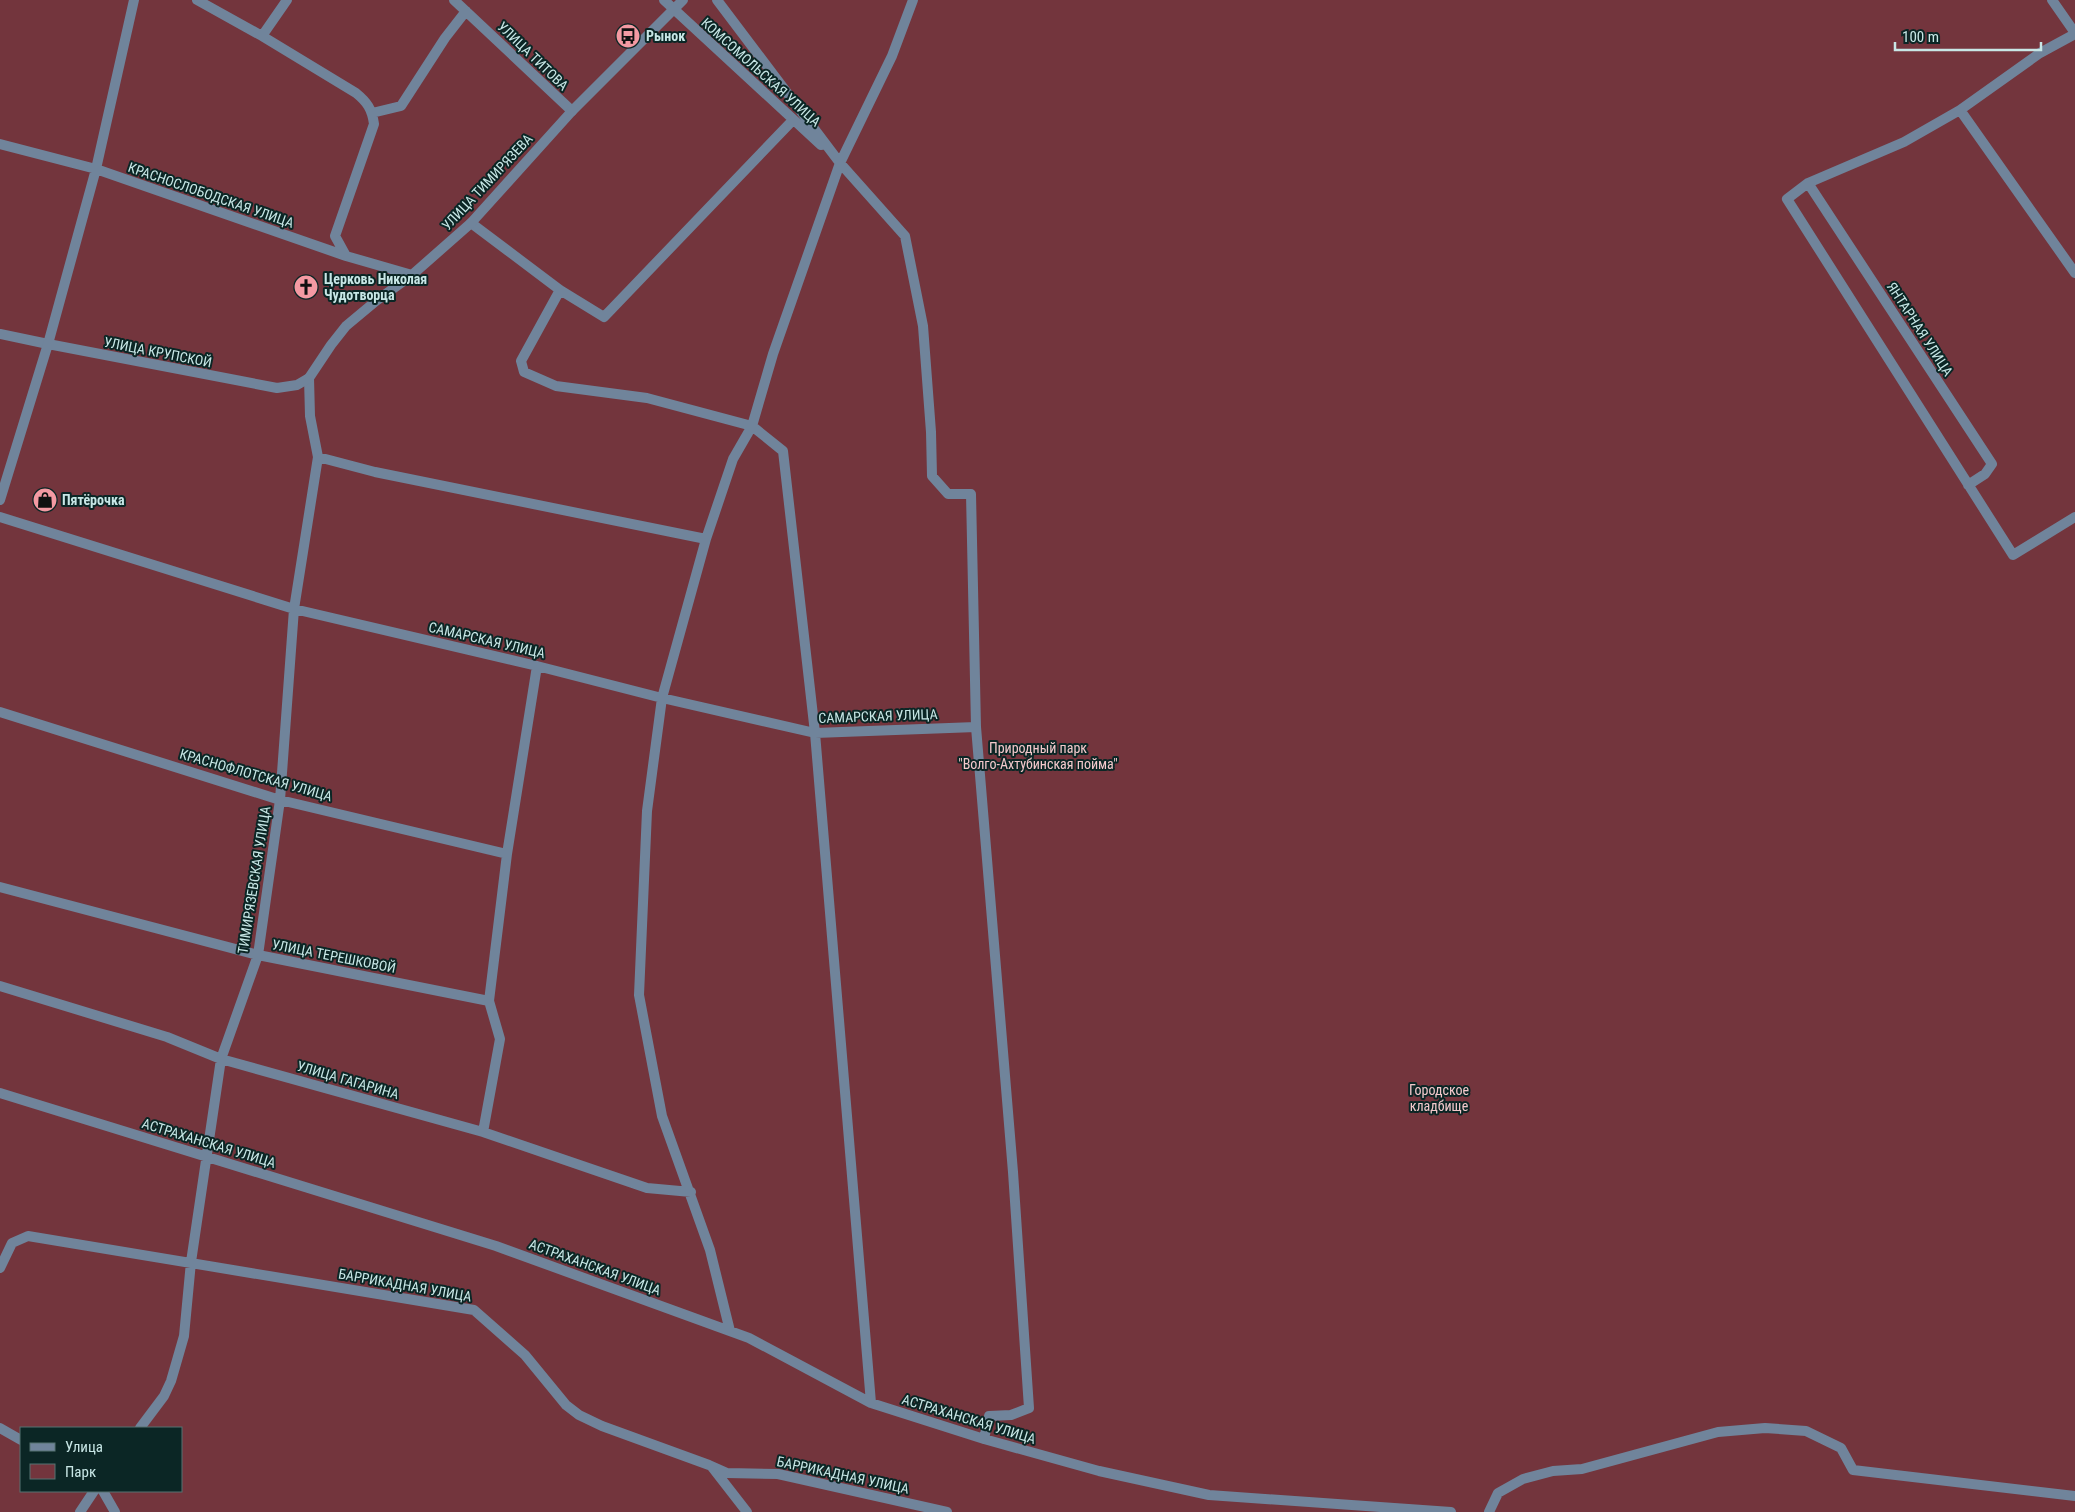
<svg xmlns="http://www.w3.org/2000/svg" width="2075" height="1512" font-family="'Roboto Condensed',sans-serif">
<rect width="100%" height="100%" fill="#104241"/>
<path fill="#73353d" fill-rule="evenodd" d="M0 0H2075V1512H0ZM21 1428H181V1491H21Z"/>
<g fill="none" stroke-linecap="round" stroke-linejoin="round">
<path stroke="#70849b" stroke-width="10" d="M197 0 262 36 356 93C367 102 372 109 374 124L335 236 346 256
M454 0 572 111
M664 0 821 145
M717 0 840 163 905 236 923 326 931 432 932 476 948 494H971L976 727 1013 1172 1029 1408 1011 1415 989 1416 984 1439
M2052 0 2075 33
M2075 34 2040 53 1960 110 1904 142 1808 183 1787 199 2013 555 2075 517
M262 36 287 0
M1960 110 2075 273
M372 113 401 106 445 38 466 11
M0 144 96 169 346 256 412 275
M1808 183 1992 464 1985 474 1968 485
M471 223 560 290 604 317 793 120
M560 290 521 361 524 372 556 386 647 398 752 426 783 451 815 733 871 1403
M0 334 48 344 96 169 134 0
M318 457 375 472 706 539
M0 517 294 609 537 666 662 698 815 733 976 727
M0 712 280 800 507 854
M0 887 258 955 489 1001
M0 986 167 1037 221 1059 483 1132 647 1188 691 1192
M0 1093 496 1246 749 1338 871 1403 984 1439 1099 1471 1209 1495 1451 1512
M483 1132 500 1039 489 1001 507 854 537 666
M0 1268 12 1243 28 1236 474 1310 525 1355 566 1405 579 1415 602 1426 709 1465 727 1473 778 1474 947 1512
M730 1331 710 1250 662 1116 639 995 647 811 662 698 706 539 733 459 752 426 773 354 840 163 892 56 913 0
M0 1428 21 1440
M140 1428 164 1396 171 1381 184 1336 191 1262 221 1059 258 955 280 800 294 609 318 457 310 416 309 378
M712 1467 747 1512
M103 1491 115 1512
M80 1512 94 1491
M1489 1512 1498 1493 1523 1479 1553 1471 1582 1469 1718 1432 1765 1428 1806 1431 1841 1448 1853 1470 2075 1496"/>
<path stroke="#70849b" stroke-width="10" d="M0 500 48 344 277 388 297 385 309 378 331 345 346 326 376 301 412 275 471 223 572 111 683 0"/>
</g>
<defs>
<symbol id="bus-disc" viewBox="-11 -11 22 22"><circle r="9.5" fill="#f49aa3" stroke="#0b2625"/><path d="M-5-6H5V4H4V6H2V4H-2V6H-4V4H-5ZM-3.5-4V0h7V-4ZM-3.5 1.2v1.5H-2V1.2ZM2 1.2v1.5H3.5V1.2Z" fill="#111"/></symbol>
<symbol id="church-disc" viewBox="-11 -11 22 22"><circle r="9.5" fill="#f49aa3" stroke="#0b2625"/><path d="M-1.2-6h2.4v3.5h3.3v2.4h-3.3V6h-2.4V-.1h-3.3v-2.4h3.3Z" fill="#111"/></symbol>
<symbol id="shop-disc" viewBox="-11 -11 22 22"><circle r="9.5" fill="#f49aa3" stroke="#0b2625"/><path d="M-5-2.5h2.3a2.7 3.5 0 0 1 5.4 0H5L5.5 6h-11ZM-1.5-2.5h3a1.5 2.3 0 0 0-3 0Z" fill="#111"/></symbol>
</defs>
<g fill-rule="evenodd">
<use href="#bus-disc" x="614" y="22" width="28" height="28"/>
<use href="#church-disc" x="292" y="273" width="28" height="28"/>
<use href="#shop-disc" x="31" y="486" width="28" height="28"/>
</g>
<g text-anchor="middle" dominant-baseline="central" stroke-width="4" stroke-linejoin="round" paint-order="stroke">
<g font-size="14" font-weight="bold" fill="#c8e7e6" stroke="#0b2625" text-anchor="start">
<text x="646" y="36">Рынок</text>
<text x="324" y="279">Церковь Николая<tspan x="324" dy="16">Чудотворца</tspan></text>
<text x="62" y="500">Пятёрочка</text>
</g>
<g font-size="14" fill="#c8e7e6" stroke="#0b2625">
<text transform="translate(533 56) rotate(44)">УЛИЦА ТИТОВА</text>
<text transform="translate(761 72) rotate(42)">КОМСОМОЛЬСКАЯ УЛИЦА</text>
<text transform="translate(487 182) rotate(-47)">УЛИЦА ТИМИРЯЗЕВА</text>
<text transform="translate(211 195) rotate(19)">КРАСНОСЛОБОДСКАЯ УЛИЦА</text>
<text transform="translate(1920 329) rotate(57)">ЯНТАРНАЯ УЛИЦА</text>
<text transform="translate(158 352) rotate(11)">УЛИЦА КРУПСКОЙ</text>
<text transform="translate(487 640) rotate(13)">САМАРСКАЯ УЛИЦА</text>
<text transform="translate(878 716) rotate(-2)">САМАРСКАЯ УЛИЦА</text>
<text transform="translate(256 775) rotate(16)">КРАСНОФЛОТСКАЯ УЛИЦА</text>
<text transform="translate(254 880) rotate(-81)">ТИМИРЯЗЕВСКАЯ УЛИЦА</text>
<text transform="translate(334 956) rotate(11)">УЛИЦА ТЕРЕШКОВОЙ</text>
<text transform="translate(348 1080) rotate(16)">УЛИЦА ГАГАРИНА</text>
<text transform="translate(209 1143) rotate(17)">АСТРАХАНСКАЯ УЛИЦА</text>
<text transform="translate(595 1267) rotate(20)">АСТРАХАНСКАЯ УЛИЦА</text>
<text transform="translate(405 1285) rotate(10)">БАРРИКАДНАЯ УЛИЦА</text>
<text transform="translate(969 1419) rotate(17)">АСТРАХАНСКАЯ УЛИЦА</text>
<text transform="translate(843 1475) rotate(12)">БАРРИКАДНАЯ УЛИЦА</text>
</g>
<g font-size="14" fill="#f4c9cc" stroke="#0b2625">
<text x="1038" y="748">Природный парк<tspan x="1038" dy="16">"Волго-Ахтубинская пойма"</tspan></text>
<text x="1439" y="1090">Городское<tspan x="1439" dy="16">кладбище</tspan></text>
</g>
</g>
<rect x="20" y="1427" width="162" height="65" fill="#0b2625" stroke="#577372"/>
<rect x="30" y="1443" width="25" height="8" fill="#70849b" stroke="#577372"/>
<text x="65" y="1452" font-size="15" fill="#c8e7e6">Улица</text>
<rect x="30" y="1464" width="25" height="15" fill="#73353d" stroke="#577372"/>
<text x="65" y="1477" font-size="15" fill="#c8e7e6">Парк</text>
<path d="M1895 42v8h146v-8" fill="none" stroke="#c8e7e6" stroke-width="2.5"/>
<text x="1902" y="42" font-size="15" fill="#c8e7e6" stroke="#0b2625" stroke-width="4" paint-order="stroke">100 m</text>
</svg>
